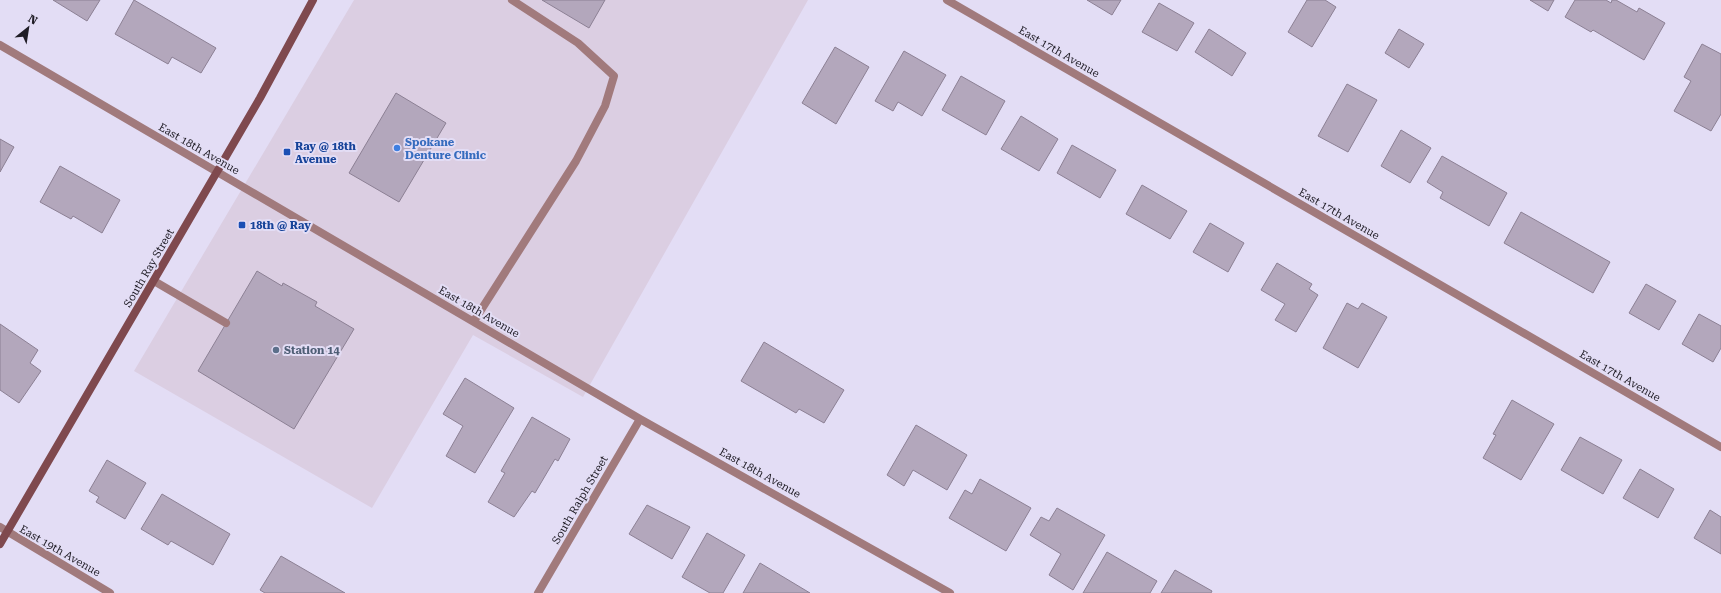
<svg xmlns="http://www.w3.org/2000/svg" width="1721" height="593" font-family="'Roboto Serif',serif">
<rect width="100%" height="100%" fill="#e3ddf5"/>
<path fill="#dbcee2" d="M354 0H808L583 397 473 335 372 508 134 371Z"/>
<path fill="#b3a7bc" stroke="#8c8094" d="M53 0H100L87 21Z
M134 0 216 48 201 73 172 57 168 64 115 34Z
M542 0H605L589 28Z
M1087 0H1121L1112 15Z
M1307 0H1325L1336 7 1312 47 1288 32Z
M1530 0H1554L1548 11Z
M1575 0H1606L1611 3 1612 0H1616L1637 12 1639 8 1665 23 1644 60 1593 30 1591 32 1565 17Z
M1159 3 1194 23 1177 51 1142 32Z
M1209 29 1246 53 1232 76 1195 52Z
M1399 29 1424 44 1409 68 1385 53Z
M1702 44 1721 54V114L1711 131 1674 111 1691 81 1684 77Z
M835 47 869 67 836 124 802 103Z
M904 51 946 75 922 116 898 102 893 111 875 101Z
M961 76 1005 101 986 135 942 110Z
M1347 84 1377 100 1348 152 1318 136Z
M396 93 446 123 399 202 349 173Z
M1021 116 1058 139 1039 171 1001 149Z
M1401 130 1431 148 1410 183 1381 166Z
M0 139 14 147 0 172Z
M1072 145 1116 170 1100 198 1057 173Z
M1442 156 1507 193 1489 226 1440 198 1443 192 1427 182Z
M60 166 120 200 102 233 73 216 71 219 40 202Z
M1142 185 1187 211 1170 239 1126 214Z
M1521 212 1610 262 1593 293 1504 243Z
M1210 223 1244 243 1228 272 1193 252Z
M1277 263 1312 284 1309 289 1318 295 1296 332 1275 320 1285 304 1261 290Z
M257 271 282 286 283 283 317 302 315 306 354 329 294 429 198 371Z
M1646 284 1676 301 1659 330 1629 313Z
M1347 303 1358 309 1362 303 1387 317 1358 368 1323 348Z
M1699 314 1721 326V348L1713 362 1682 344Z
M0 324 38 350 30 363 41 371 19 403 0 390Z
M764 342 844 390 824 423 799 409 796 413 741 381Z
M465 378 514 408 475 473 446 456 463 426 443 414Z
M1512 400 1554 424 1521 480 1483 458 1496 435 1493 434Z
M532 417 570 439 558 461 555 459 535 493 532 491 514 517 488 502 505 473 501 471Z
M916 425 967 455 947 490 913 470 904 486 887 475Z
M1580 437 1622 460 1603 494 1561 470Z
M107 460 146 483 125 519 96 502 99 497 89 491Z
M1640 469 1674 489 1658 518 1623 498Z
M980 479 1031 508 1006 551 949 518 965 490 972 494Z
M162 494 230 534 213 565 171 541 168 545 141 529Z
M647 505 690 527 672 559 629 534Z
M1057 508 1105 535 1073 590 1049 575 1061 554 1030 535 1041 517 1049 521Z
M1710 510 1721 517V554L1694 538Z
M707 533 745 555 723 593H710L682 577Z
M1107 552 1157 581 1150 593H1083Z
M281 556 345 593H265L260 590Z
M760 563 810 593H743Z
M1175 570 1212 591 1211 593H1161Z"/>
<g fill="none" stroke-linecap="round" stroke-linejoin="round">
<path stroke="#a17a7c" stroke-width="8" d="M154 281 226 323
M474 321 576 161 605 106 614 76 578 43 512 0"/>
<path stroke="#a17a7c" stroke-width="8" d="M947 0 1721 447
M0 45 640 419 950 593
M0 527 110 593
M538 593 640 419"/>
<path stroke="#7f494e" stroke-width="8" d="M0 544 260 98 313 0"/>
</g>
<circle fill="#3f7fe0" stroke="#e3ddf5" stroke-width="1.5" cx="397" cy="148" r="4"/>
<g fill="#1a4fb4" stroke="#e3ddf5" stroke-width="1.5">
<rect x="283" y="148" width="8" height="8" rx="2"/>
<rect x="238" y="221" width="8" height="8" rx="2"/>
</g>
<circle fill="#5c6f8a" stroke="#e3ddf5" stroke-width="1.5" cx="276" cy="350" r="4"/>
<g text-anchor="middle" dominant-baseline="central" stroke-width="4" stroke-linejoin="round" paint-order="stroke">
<g font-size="11" fill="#201d26" stroke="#e3ddf5">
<text transform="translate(1059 52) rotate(30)">East 17th Avenue</text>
<text transform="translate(199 149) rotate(30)">East 18th Avenue</text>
<text transform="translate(1339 214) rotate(30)">East 17th Avenue</text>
<text transform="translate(149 268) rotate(-60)">South Ray Street</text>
<text transform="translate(479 312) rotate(30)">East 18th Avenue</text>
<text transform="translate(1620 376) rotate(30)">East 17th Avenue</text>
<text transform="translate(760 473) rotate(29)">East 18th Avenue</text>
<text transform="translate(580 500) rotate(-60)">South Ralph Street</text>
<text transform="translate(60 551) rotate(30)">East 19th Avenue</text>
</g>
<g font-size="11" font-weight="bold" fill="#366cbe" stroke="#e3ddf5" text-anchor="start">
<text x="405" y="142">Spokane<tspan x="405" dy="13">Denture Clinic</tspan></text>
</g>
<g font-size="11" font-weight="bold" fill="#164399" stroke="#e3ddf5" text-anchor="start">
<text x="295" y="146">Ray @ 18th<tspan x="295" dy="13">Avenue</tspan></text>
<text x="250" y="225">18th @ Ray</text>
</g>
<g font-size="11" font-weight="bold" fill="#4e5e75" stroke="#e3ddf5" text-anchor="start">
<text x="284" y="350">Station 14</text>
</g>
</g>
<g transform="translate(28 28) rotate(30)" stroke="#e3ddf5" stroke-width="3" paint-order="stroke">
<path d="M0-3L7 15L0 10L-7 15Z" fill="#201d26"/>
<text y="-6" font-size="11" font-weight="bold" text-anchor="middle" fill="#201d26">N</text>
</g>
</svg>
